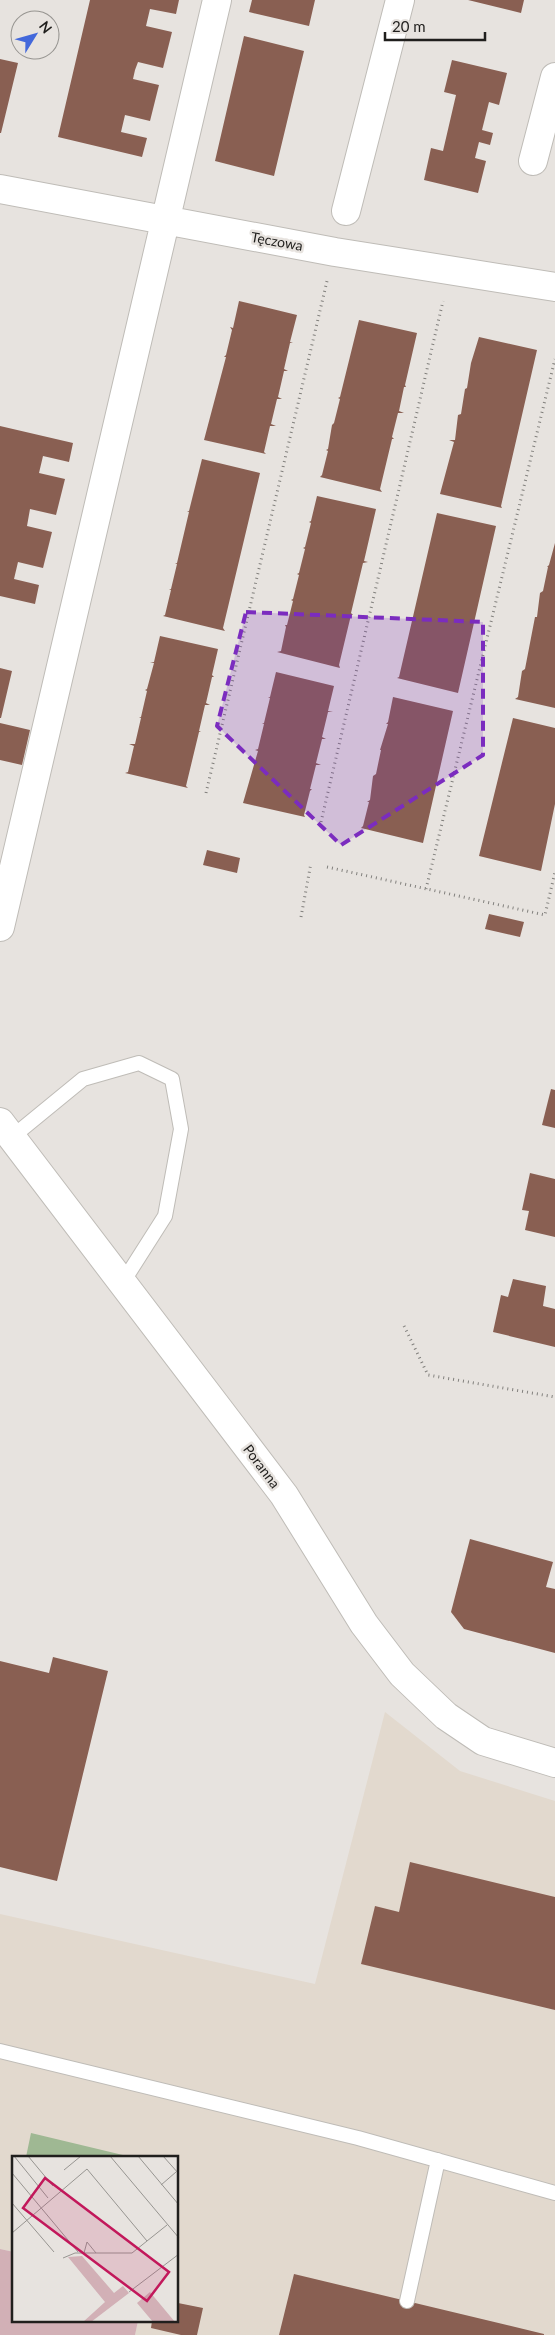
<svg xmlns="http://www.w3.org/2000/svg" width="555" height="2335" font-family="Lato,sans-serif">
<rect width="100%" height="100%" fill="#e7e3df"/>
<path fill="#e2d9ce" d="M385 1712 460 1771 555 1801V2335H135L138 2321H178V2158H14V2252L0 2249V1914L315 1984Z"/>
<path fill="#d2b0b6" d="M0 2249 14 2252V2321H138L135 2335H0Z"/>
<path fill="#9fb893" d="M31 2133 127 2156V2157H26Z"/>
<path fill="#895f52" d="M90 0H179L176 14 150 9 146 26 172 32 163 68 138 62 135 70 133 79 159 85 150 121 125 115 121 132 147 138 142 157 58 137Z
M252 0H315L309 26 249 12Z
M468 0H524L521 13Z
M244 36 304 51 274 176 215 161Z
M0 59 18 63 1 133H0Z
M452 60 507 73 499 105 489 102 482 130 493 133 490 145 479 142 475 158 486 161 478 193 424 180 431 148 443 151 456 95 444 92Z
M239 301 297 315 290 342H293L290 343 284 369 288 371H284L278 397 282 399H277L271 424 276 426H270L264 452 266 454 204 440 226 357H224L226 355 232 330 230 327 233 328Z
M359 320 417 333 405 385 406 387H404L399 411 404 413H398L392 437 394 439H392L380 489 382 492 320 477 322 475 328 451 326 450 328 449 332 425 334 423 340 399 338 398 340 397Z
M479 337 537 350 501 506 502 508 440 494 454 442 449 440H455L458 415 461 414 465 389 467 388 471 363Z
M0 426 73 443 69 462 43 456 39 473 65 479 56 515 30 509 27 526 52 532 43 568 18 562 14 579 39 585 35 604 0 596Z
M202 459 260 473 223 628 225 631 163 616 165 615 171 590H169L171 589 177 564H175L177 563 189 512H187L189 511Z
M317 496 376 509 364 561 368 562 363 563 351 613 353 615H351L339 665 340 668 277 652 281 651 286 627 285 625H287L293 601 291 600 293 599 299 575 297 574 299 573 305 549 303 548 305 547 311 523 309 522 311 521Z
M437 513 496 526 458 693 397 678 399 677Z
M555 543V708L515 699 518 697 522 671 525 669 535 617H537L540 593 543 591 548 567H547L549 565Z
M160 636 218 649 212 675 214 677H212L206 703 210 705H205L199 731H201L199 732 186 786 188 788 125 773 128 772 134 746 129 744H135L141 718H139L141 717 147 691 145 690 147 689 154 663 150 662H154Z
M0 668 12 671 1 718H0Z
M276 672 334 686 328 711 333 712H328L322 737 326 739H322L316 763 321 765H316L310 789H312L310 791 304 815 305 817 243 803 258 751 255 750 258 749 264 724H262L264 723 270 698H268L270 697Z
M393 697 453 711 423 843 361 828 363 826 369 802H367L370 800 373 776 376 774 381 750H380L388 724H386L388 722Z
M513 718 555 728V804L541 871 479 856Z
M0 723 30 730 22 765 0 760Z
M207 850 240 858 237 873 203 865Z
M489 914 524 922 520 937 485 929Z
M551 1089 555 1090V1128L542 1125Z
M530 1173 555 1179V1237L525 1230 529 1211 522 1210Z
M513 1279 546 1286 543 1306 555 1309V1347L493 1332 501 1295 508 1297Z
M470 1539 553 1562 546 1587 555 1589V1653L464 1629 451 1612Z
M53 1657 108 1671 57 1881 0 1867V1661L49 1673Z
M410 1862 555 1897V2010L361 1964 375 1906 399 1912Z
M294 2274 544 2334V2335H279Z
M178 2303 203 2308 197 2335H181L151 2328 152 2321H178Z"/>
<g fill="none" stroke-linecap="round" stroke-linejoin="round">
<defs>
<path id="lane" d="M11 1138 83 1079 139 1063 172 1079 181 1129 165 1216 123 1282
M0 2051 358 2138 555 2193
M407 2301 438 2160"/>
<path id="street" d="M533 161 555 77
M0 189 335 252 555 287
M346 211 400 0
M0 927 217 0
M0 1122 284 1495 364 1624 402 1674 446 1716 483 1741 555 1763"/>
</defs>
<use href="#lane" stroke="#bfbcb7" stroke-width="16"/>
<use href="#street" stroke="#bfbcb7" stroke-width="30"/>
<path stroke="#82807d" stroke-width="3" stroke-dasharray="1 4" stroke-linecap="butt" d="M206 793 327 281
M321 822 443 301
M327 867 545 915 555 872
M426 889 555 359
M301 917 311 863
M404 1326 428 1375 555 1397"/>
<use href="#lane" stroke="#fff" stroke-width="14"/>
<use href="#street" stroke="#fff" stroke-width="28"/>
</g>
<path fill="#7b2cbf" fill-opacity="0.2" stroke="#7b2cbf" stroke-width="4" stroke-dasharray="10 6" stroke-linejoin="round" d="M246 612 483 622V755L341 845 217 726Z"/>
<g text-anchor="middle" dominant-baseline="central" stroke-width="5" stroke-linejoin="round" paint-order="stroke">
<g font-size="14" fill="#201f1d" stroke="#e7e3df">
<text transform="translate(277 241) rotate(10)">Tęczowa</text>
<text transform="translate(262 1466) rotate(53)">Poranna</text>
</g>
</g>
<g transform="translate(12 2156)">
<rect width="166" height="166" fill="#e7e3df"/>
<path d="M70 100 102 137 111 130 117 137 79 166H71L93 146 56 101ZM138 136 163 166H141L125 147Z" fill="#d2b0b6"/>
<path fill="none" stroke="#979591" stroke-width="1" d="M16 0 41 30M98 0 167 82M126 0 167 49M151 0 167 18M0 2 2 0 36 42M52 14 69 0M0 17 66 96M149 29 164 16M0 47 42 96M0 77 75 13 135 85M72 97 75 86 84 97M51 102 63 97H120L155 69M117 136 167 98"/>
<path fill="#c2185b" fill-opacity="0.15" stroke="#c2185b" stroke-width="2.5" d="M33 22 157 116 135 145 11 52Z"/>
<rect width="166" height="166" fill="none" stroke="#201f1d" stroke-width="2.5"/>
</g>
<g transform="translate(35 35) rotate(53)"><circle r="24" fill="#e7e3df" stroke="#979591"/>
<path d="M0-4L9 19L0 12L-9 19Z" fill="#4368db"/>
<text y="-8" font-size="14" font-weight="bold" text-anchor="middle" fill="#201f1d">N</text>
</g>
<path d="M385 32v8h100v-8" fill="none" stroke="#201f1d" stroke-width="2.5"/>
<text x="392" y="32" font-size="15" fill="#201f1d" stroke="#e7e3df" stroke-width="4" paint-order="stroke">20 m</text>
</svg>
